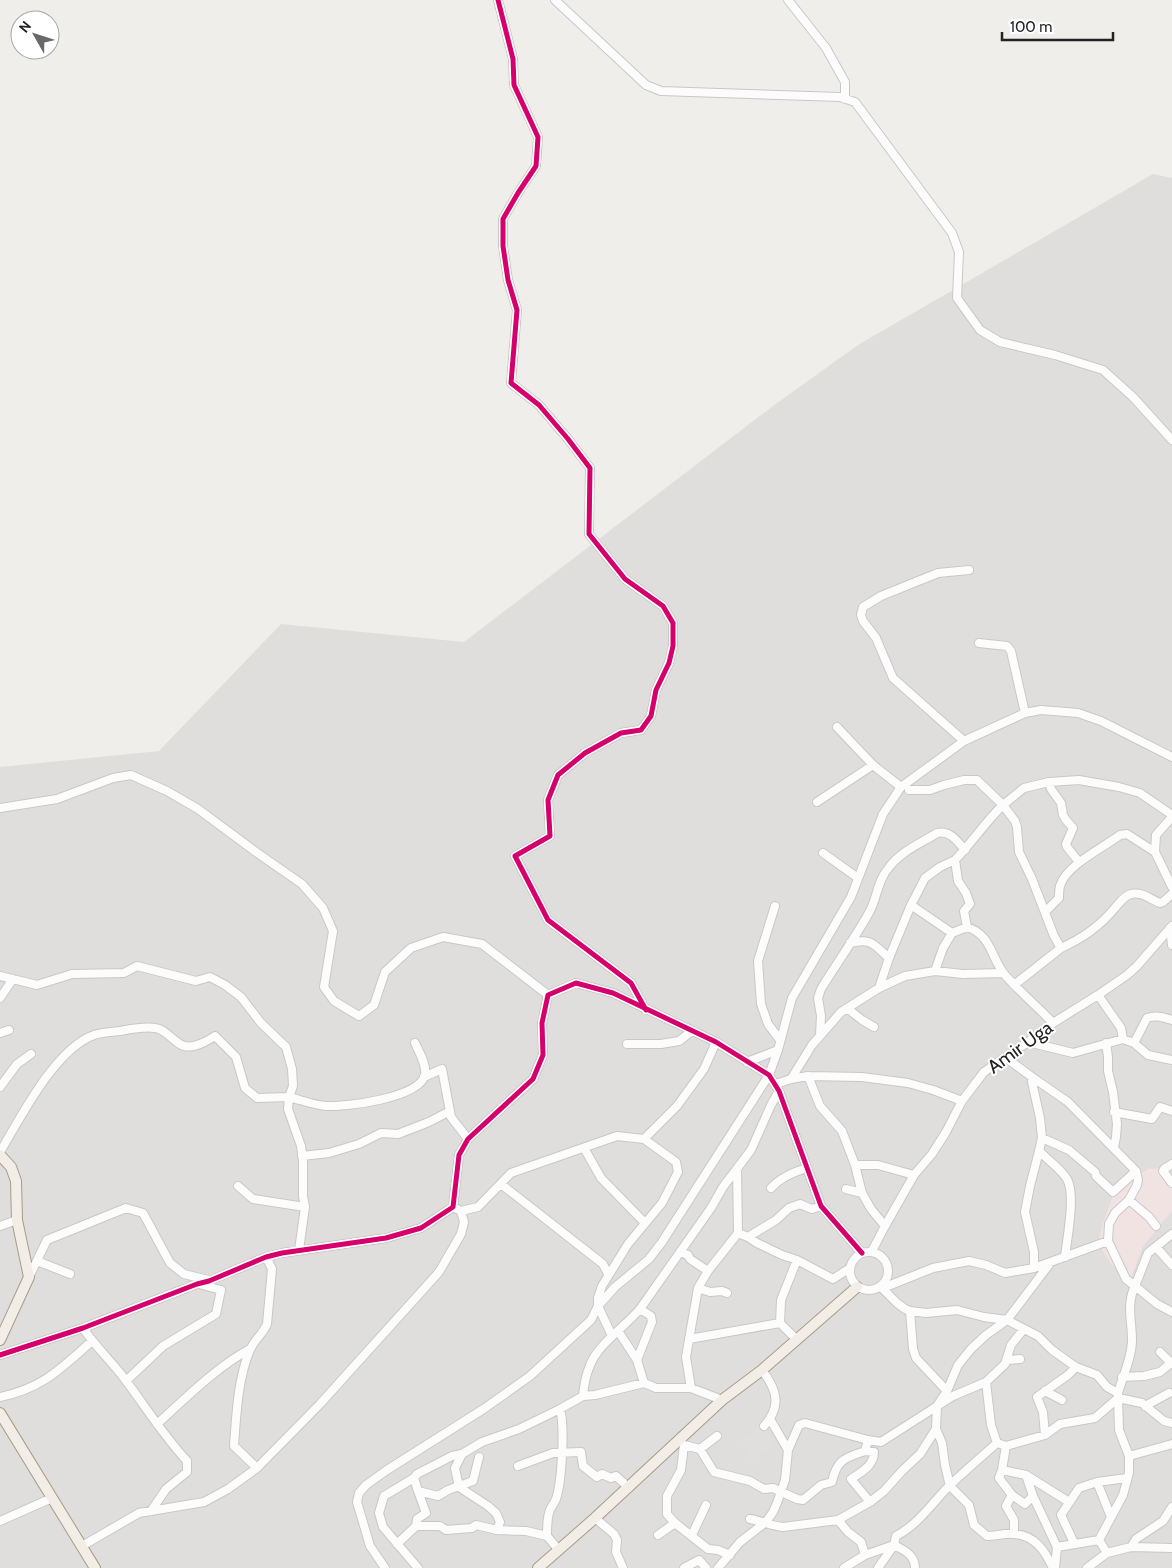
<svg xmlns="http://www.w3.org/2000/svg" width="1172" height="1568" font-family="Cabin,sans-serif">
<rect width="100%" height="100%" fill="#f0eeeb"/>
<path fill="#dfdedc" d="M1153 174 1172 178V1568H0V767L159 751 281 624 464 642 773 406 858 345Z"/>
<path fill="#f1e3e1" d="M1161 1168 1172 1181V1211L1143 1246 1131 1278 1122 1274 1111 1264 1098 1243 1103 1223 1115 1190 1148 1169Z"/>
<path fill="#e0dfde" d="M762 1424 775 1446 751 1460 741 1441 754 1434 751 1429Z"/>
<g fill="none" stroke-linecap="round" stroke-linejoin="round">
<defs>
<path id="minor" d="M498 0 513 59 514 85 538 137 536 166 518 193 503 219V246L508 280 517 310 511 383 539 405 568 439 590 468 589 534 625 579 663 606 673 623V646L669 663 656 690 651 716 641 730 621 733 585 753 558 775 548 800 550 836 515 856 548 920 631 983 646 1010
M555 0 646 85 661 91 840 97 855 102 952 233 959 252 957 298 980 330 1000 342 1055 355 1103 370 1133 397 1172 440
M788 0 826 48 845 82V99
M979 643 1007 646 1011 651 1025 713
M837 727 873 765 901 787
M964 741 893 678 876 638 863 621 861 615 863 607 881 596 938 573 969 570
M1049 782 1051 789 1061 803 1063 815 1066 820 1073 828 1066 844 1067 847 1079 862
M909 790H930L944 785 964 780H977L1003 805 1024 788 1049 782 1079 780 1119 787 1140 793 1172 815
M817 802 873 765
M0 808 57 799 113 778 131 775 167 791 198 809 256 852 302 884 323 908 333 931 324 987 334 1001 359 1016 374 1005 385 972 411 948 443 937 482 944 548 995
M1155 852 1156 835 1172 817
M823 853 858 878
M911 905 952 933 967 927
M775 906 758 961 761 1004 768 1024 780 1040
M1045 912 1059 898C1059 894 1059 890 1060 886 1066 865 1103 848 1120 835L1127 834 1155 852 1172 887
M1170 928 1172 945
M850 943C872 938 873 944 889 958
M935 971 943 948 952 933
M0 976 37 985 72 974 124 973 137 966 196 981 210 977 225 985 241 997 261 1023 286 1047 292 1069 293 1086 289 1097 257 1098 245 1088 236 1057 215 1036C204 1043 188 1052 177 1042 170 1037 164 1029 155 1028 144 1026 131 1029 120 1031 112 1032 102 1032 94 1035 55 1049 21 1117 0 1152
M1014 985 1061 948
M879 988 889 958 911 905 925 878 940 867 955 860
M1098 995 1121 1028 1123 1039
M0 998 13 979
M847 1008 862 1020 874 1027
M1053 1023C1038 1007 1020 992 1005 975 991 959 992 935 967 927L964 911 970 904 966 893 958 881 955 860C972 843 985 822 1003 805L1015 821 1017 827 1019 852 1032 879 1054 936 1061 948C1081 939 1100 926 1114 909 1119 904 1123 896 1131 894 1142 891 1151 900 1160 903L1163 902 1172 894
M0 1033 9 1030
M820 1035 821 1016 818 998 821 989C837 963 855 938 870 911 878 895 877 881 890 866 902 851 921 843 937 833 950 830 957 841 965 850
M1028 1042 1073 1053 1123 1039 1134 1043 1148 1055 1172 1060
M1106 1043 1108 1057V1071L1113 1092 1117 1124 1116 1137 1114 1147
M1134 1043 1147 1018C1156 1015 1163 1017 1172 1020
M627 1044H661L679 1041 692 1031
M1006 1058 1032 1077 1068 1102 1136 1171 1138 1180 1137 1185 1129 1200 1115 1213 1109 1224 1108 1241 1126 1279 1135 1286 1148 1253 1172 1234
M747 1062 778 1050 792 998 851 897 883 814 901 787 964 741 1025 713 1041 710 1078 713 1101 721 1172 757
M808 1076 820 1106 842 1131 855 1165 862 1193 871 1209 885 1226
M424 1077 442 1069 451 1117 468 1139
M791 1079 812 1045 841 1012 879 988 905 976 935 971 963 974 1003 973
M1032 1082 1040 1118 1042 1138 1039 1151C1048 1160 1061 1169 1067 1179 1076 1195 1067 1238 1065 1257
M776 1084 791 1079 808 1076 862 1077 908 1083 933 1090 962 1101
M0 1087 17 1064 31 1054
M1114 1112 1152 1119 1160 1107 1172 1111
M1042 1138 1069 1150 1095 1172 1096 1176 1113 1192 1136 1171
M644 1139 677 1106 704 1069 716 1042
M584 1148 601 1178 645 1223
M302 1156 329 1153 359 1144 381 1133 398 1134 429 1122 450 1111
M1172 1164 1164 1169 1163 1171 1172 1183
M855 1165H878L914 1175
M501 1184 603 1264 608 1274
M238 1186 253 1199 305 1207
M771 1188C781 1177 793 1172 807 1168
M846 1189 862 1193
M1129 1200 1149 1217 1156 1226
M461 1211 478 1207 511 1173 617 1136 644 1139 676 1162 678 1172 662 1203 628 1244 602 1286 598 1298V1306L612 1336
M0 1226 17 1220
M738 1233 748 1237 757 1243 782 1255 797 1260 833 1279 850 1268
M748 1237 776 1220 789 1208 800 1204 812 1209 821 1206
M1156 1247 1172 1265
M299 1250 305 1207 303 1196V1161L301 1146 288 1109 289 1097C301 1100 314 1105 326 1106 347 1107 419 1098 425 1075 427 1065 419 1052 415 1043
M872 1251 885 1226 914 1175 932 1154 946 1132 962 1101 984 1072 1028 1042 1053 1023 1098 995 1127 975 1137 966 1172 926
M850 1271a19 19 0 1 1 38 0a19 19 0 1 1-38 0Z
M680 1252 688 1255 690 1259 708 1271
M37 1261 70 1274
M1051 1262 1007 1320 986 1335 971 1349 958 1365 947 1391 937 1406 936 1429 942 1443 945 1465 950 1486 969 1505 974 1525 987 1536C995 1536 1005 1533 1014 1534 1035 1535 1045 1551 1053 1568
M1034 1268V1252L1025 1212 1030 1186 1039 1151
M29 1277 47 1240 126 1208 143 1213 170 1263 184 1274 208 1280
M880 1286 897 1303 905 1309 910 1311 926 1313 957 1310 984 1317 1007 1320 1038 1336 1052 1350 1076 1367 1097 1375 1107 1387 1118 1393
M698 1288 710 1292 722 1291 727 1293
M883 1288 933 1268 969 1261 986 1265 1005 1273 1034 1268 1108 1241
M640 1309 651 1316 652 1322 637 1360 644 1383
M910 1311 913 1349 916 1358 947 1391
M83 1328C95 1346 111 1361 124 1378 145 1406 163 1435 187 1461V1472L166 1489 151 1511
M618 1331 637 1360
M689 1339 780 1323
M797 1340 780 1323 781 1300 797 1260
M1160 1352 1172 1364
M0 1355 83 1328 197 1284 209 1281 266 1257 282 1253 386 1238 421 1228 453 1207 459 1155 468 1139 533 1079 543 1055 542 1023 548 995 576 983 613 993 716 1042 769 1075 779 1091 821 1206 862 1253
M1007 1360 1020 1359
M762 1370C777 1390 782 1406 764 1426
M1122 1377 1144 1376 1160 1372 1172 1362
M126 1381 163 1346 216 1314 221 1290 199 1284
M986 1382 991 1425 997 1443
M1045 1391 1062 1400
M583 1396 595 1395 644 1383 656 1388H691
M0 1397C43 1388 60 1369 92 1341
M722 1400 691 1388 686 1357 698 1288 708 1271 738 1233 737 1169
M1145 1406 1169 1393
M770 1419 788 1450
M157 1424C186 1398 215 1368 250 1349
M1045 1435 1043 1412 1037 1397 1068 1375 1076 1367
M1006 1446 1002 1470 1026 1475 1069 1502
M700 1449 717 1436
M865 1451 874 1452C874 1466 861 1472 851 1479L870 1502
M462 1454 455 1468 459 1487 488 1506 496 1513 500 1522 497 1530
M1129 1456 1172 1444
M518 1466 553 1453 581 1452 583 1466 597 1477 602 1474 611 1478 616 1476 629 1488
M257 1468 234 1446C236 1417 238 1377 250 1350 254 1340 263 1334 267 1324L272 1269 266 1257
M1002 1470 999 1478 1012 1495
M414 1478 418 1491 438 1496 448 1490 473 1481 479 1457
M1097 1482 1111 1517
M1033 1496 1057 1547
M595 1518 614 1534 617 1540 616 1552 623 1568
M750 1519C762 1521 772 1526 783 1527L838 1520 870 1502 884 1491 902 1471 920 1454 936 1429
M838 1520 848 1532 861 1542 865 1555 844 1568
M0 1521 52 1498
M416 1526H440L446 1530 472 1528 476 1525 497 1530 526 1531 547 1536 558 1549
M1014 1534V1520L1006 1506 1012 1495 1025 1504 1033 1496 1026 1475
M658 1535 675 1523
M692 1535 706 1505
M547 1536C547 1529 547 1520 549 1513 550 1508 554 1504 556 1499 562 1481 565 1426 560 1409
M1074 1543 1061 1515 1079 1488 1097 1482 1127 1478
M397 1544 416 1526 417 1519 426 1513 418 1491
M82 1546 139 1513 204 1502 228 1489 257 1468 320 1404 439 1272 461 1234 464 1222 461 1211 453 1207
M1131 1547 1136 1539 1163 1521 1172 1507
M1107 1553 1099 1540 1123 1495 1129 1473V1456L1119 1430 1118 1398 1142 1403 1164 1421 1172 1423
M730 1555 718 1550 708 1549 675 1523 667 1514V1496L681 1470 684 1445 700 1449 714 1472 750 1481 764 1489 773 1488 797 1499 803 1500 821 1485 832 1482C837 1459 845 1458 865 1451L868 1440
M865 1555 894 1545C904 1550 915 1555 915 1568
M385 1568 370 1546 357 1502 359 1493 366 1485 387 1470 485 1408 530 1376 591 1320 598 1306 615 1287 649 1259 662 1242 769 1075 778 1050
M418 1568 383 1527 379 1513 384 1496 414 1478 417 1474 452 1456 462 1454 482 1442 519 1429 560 1409 583 1396C584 1386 585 1377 589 1368 597 1344 624 1328 640 1309L711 1208 723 1187 751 1150 771 1105 779 1091
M684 1568 699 1560 706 1568
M718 1568 740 1542 766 1522 773 1512 777 1503 785 1480 788 1450 799 1425 805 1423 868 1440 881 1442 953 1396 986 1382 1005 1364 1011 1345 1023 1330
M878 1568 894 1545 896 1536C919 1524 932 1503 950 1485 965 1471 981 1457 997 1443L1006 1446 1045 1435 1060 1424 1095 1418 1118 1398V1393C1123 1376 1132 1357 1132 1340 1132 1320 1126 1305 1135 1286L1157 1304 1172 1312
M1055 1568 1057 1547 1099 1540
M1087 1568 1107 1553 1131 1547 1172 1548"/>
<path id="major" d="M0 1155 11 1167 16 1181 17 1220 29 1277 0 1340
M0 1413 95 1568
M538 1568 595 1518 722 1400 762 1370 857 1287"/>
</defs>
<use href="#minor" stroke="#c9c8c7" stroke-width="10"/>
<use href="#major" stroke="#a79c86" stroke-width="12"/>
<use href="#minor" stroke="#fdfcfc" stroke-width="8"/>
<use href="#major" stroke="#f3ede7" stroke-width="10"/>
<defs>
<path id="cycleway" d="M498 0 513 59 514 85 538 137 536 166 518 193 503 219V246L508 280 517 310 511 383 539 405 568 439 590 468 589 534 625 579 663 606 673 623V646L669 663 656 690 651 716 641 730 621 733 585 753 558 775 548 800 550 836 515 856 548 920 631 983 646 1010
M0 1355 83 1328 197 1284 209 1281 266 1257 282 1253 386 1238 421 1228 453 1207 459 1155 468 1139 533 1079 543 1055 542 1023 548 995 576 983 613 993 716 1042 769 1075 779 1091 821 1206 862 1253"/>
</defs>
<use href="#cycleway" stroke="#fff" stroke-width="8"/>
<use href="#cycleway" stroke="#d6006c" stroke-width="5"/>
</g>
<g text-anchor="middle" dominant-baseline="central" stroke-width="4" stroke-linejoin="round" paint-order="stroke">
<g font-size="19" fill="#222" stroke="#fff">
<text transform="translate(1020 1047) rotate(-36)">Amir Uga</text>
</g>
</g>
<g transform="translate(35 35) rotate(309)"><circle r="24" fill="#ffffff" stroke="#a7a7a7"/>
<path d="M0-4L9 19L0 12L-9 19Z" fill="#6a6968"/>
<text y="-8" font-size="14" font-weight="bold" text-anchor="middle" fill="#222222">N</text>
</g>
<path d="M1002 32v8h111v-8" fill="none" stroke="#222222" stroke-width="2.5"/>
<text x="1010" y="32" font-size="15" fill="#222222" stroke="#ffffff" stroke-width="4" paint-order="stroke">100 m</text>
</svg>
